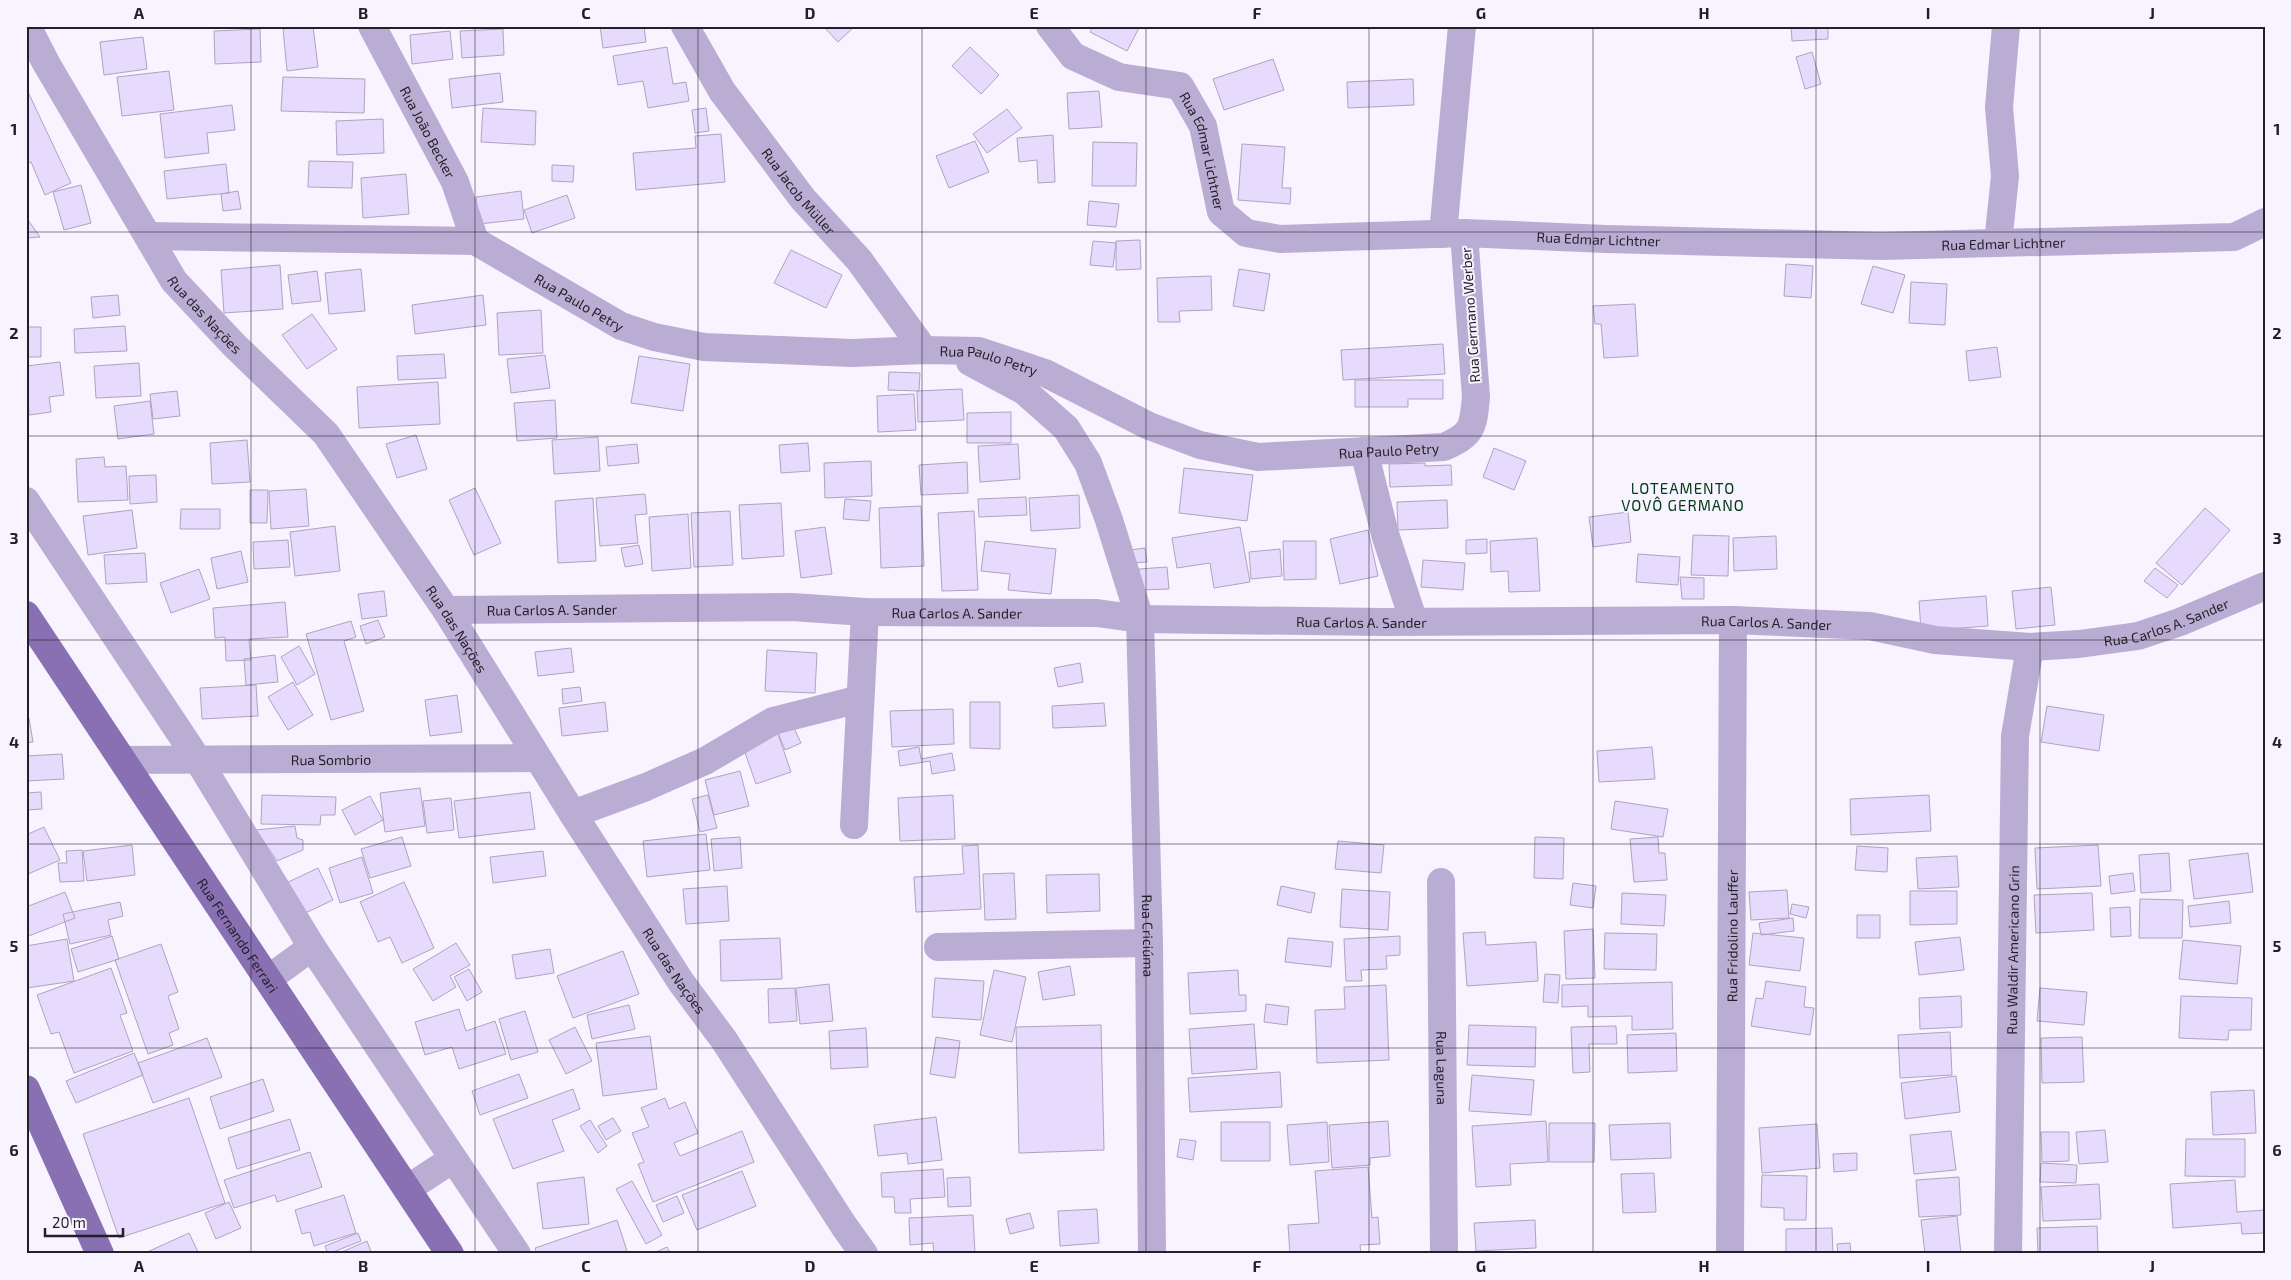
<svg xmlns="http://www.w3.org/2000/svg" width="2291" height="1280" font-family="'Exo 2',sans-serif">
<rect width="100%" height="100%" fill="#f7f3ff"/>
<path fill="#e6dafd" stroke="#ada5bf" d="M313 26 318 67 287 71 283 29Z
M600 26H651V27H644L646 42 603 48Z
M823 26H855L838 42Z
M1093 26H1136L1139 28 1127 51 1090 32Z
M1791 26H1828V39L1792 41Z
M260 29 261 62 215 64 214 31Z
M503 29 504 55 462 58 460 31Z
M450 31 453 59 412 64 410 35Z
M143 37 147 69 104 75 100 42Z
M667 47 673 84 686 82 689 101 648 108 643 81 618 85 613 56Z
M970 47 999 75 981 94 952 66Z
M1812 52 1821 84 1805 89 1796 57Z
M1273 59 1284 90 1224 110 1213 79Z
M169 71 174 110 122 116 117 77Z
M500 73 503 102 452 108 449 79Z
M283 77 365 79 364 113 281 111Z
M1413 79 1414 105 1348 108 1347 82Z
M1099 91 1102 127 1069 129 1067 93Z
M28 92 71 183 45 195 31 162 26 164V93Z
M232 105 235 130 207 133 209 153 165 158 160 114Z
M483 108 536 111 535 145 481 142Z
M706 108 709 131 695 133 692 110Z
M1007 109 1022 128 987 153 973 134Z
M383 119 384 153 337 155 336 121Z
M721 134 725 182 636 190 633 153 696 148 695 136Z
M1053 135 1055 182 1038 183 1037 160 1019 162 1017 138Z
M975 141 989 172 949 188 936 156Z
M1093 142 1137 143 1136 186H1092Z
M1242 144 1285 147 1282 188H1291L1290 204 1238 200Z
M309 161 353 162 352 188 308 187Z
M226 164 229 193 167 199 164 171Z
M552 165 574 166 573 182 552 181Z
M406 174 409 214 363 218 361 178Z
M81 185 91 223 64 230 53 192Z
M238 191 241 209 223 211 221 194Z
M521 191 524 219 479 224 476 197Z
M567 195 575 218 532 233 524 210Z
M1089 201 1119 204 1116 227 1087 225Z
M26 217 40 237 26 238Z
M1140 240 1141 269 1116 270V241Z
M1093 241 1116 243 1113 267 1090 265Z
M791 250 842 275 826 308 774 283Z
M1786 264 1813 266 1811 298 1784 296Z
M280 265 283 309 224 313 221 270Z
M1873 266 1905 275 1893 313 1861 304Z
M361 269 365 311 329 314 325 273Z
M1239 269 1270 274 1264 311 1233 306Z
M317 271 321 301 292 304 288 275Z
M1211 276 1212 310 1179 311 1180 322H1158L1157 278Z
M1911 282 1947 284 1945 325 1909 323Z
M118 295 120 315 93 318 91 297Z
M483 295 486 325 415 334 412 305Z
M1635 304 1638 356 1604 358 1601 324H1595L1593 306Z
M541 310 543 353 499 355 497 313Z
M312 314 337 349 307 369 282 335Z
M125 326 127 351 75 353 74 329Z
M26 327H41V357H26Z
M1443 344 1445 374 1343 380 1341 350Z
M1997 347 2001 377 1969 381 1966 351Z
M444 354 446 378 398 380 397 356Z
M545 355 550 388 511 393 507 359Z
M639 356 690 364 683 411 631 403Z
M60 362 64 395 49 397 51 412 29 415 26 366Z
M139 363 141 396 96 398 94 366Z
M889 372 920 373 919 391 888 390Z
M1355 380H1443V399H1408V407H1355Z
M438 382 440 424 359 428 357 387Z
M962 389 964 420 918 422 917 391Z
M177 391 180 416 153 419 150 394Z
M914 394 916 430 878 432 877 396Z
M555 400 557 438 517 441 514 403Z
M150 401 154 434 118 439 114 406Z
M1011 412V443H967V413Z
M416 435 427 469 397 478 386 444Z
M598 437 600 471 554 474 552 440Z
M247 440 250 482 212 484 210 443Z
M808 443 810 471 781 473 779 445Z
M637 444 639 463 608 466 606 447Z
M1018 444 1020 479 980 482 978 446Z
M1494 448 1526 461 1514 490 1483 477Z
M104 457 105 467 126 466 128 500 78 502 76 459Z
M871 461 872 496 825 498 824 463Z
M967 462 968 493 921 495 919 465Z
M1425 463V466L1451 465 1452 485 1390 487 1389 464Z
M1184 468 1253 475 1247 521 1179 513Z
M156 475 157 502 130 504 129 476Z
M475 488 501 543 474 555 449 500Z
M306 489 309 526 271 529 269 491Z
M250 490H268L267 523H250Z
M645 494 647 514 635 515 638 543 600 546 596 498Z
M1079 495 1080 528 1031 531 1029 498Z
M1026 497 1027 515 979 517 978 499Z
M593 498 596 561 558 563 555 501Z
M845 499 871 501 869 521 843 519Z
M1447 500 1448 528 1398 530 1397 502Z
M781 503 784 556 742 559 739 505Z
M921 506 924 566 881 568 879 508Z
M2205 508 2230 530 2182 585 2156 563Z
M181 509H220V529H180Z
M132 510 137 548 88 555 83 516Z
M730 511 733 565 694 567 691 513Z
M974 511 978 590 942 591 938 513Z
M1628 512 1631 542 1593 547 1589 517Z
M688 514 691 568 652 571 649 517Z
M335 526 340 571 295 576 290 532Z
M825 527 832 574 801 578 795 531Z
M1240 527 1250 582 1214 588 1210 563 1177 568 1172 538Z
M1368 530 1378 576 1340 584 1330 539Z
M1693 535 1729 536 1728 576 1691 575Z
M1776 536 1777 569 1734 571 1733 538Z
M1537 538 1540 591 1509 592 1508 571 1491 572 1490 541Z
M1487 539V553L1466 554V540Z
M288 540 290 567 254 569 253 542Z
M985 541 1056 549 1051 594 1008 590 1010 574 981 571Z
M1283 541H1316V579L1284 580Z
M639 545 643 564 625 567 621 548Z
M1145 548 1147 562 1132 563 1130 550Z
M1280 549 1282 576 1251 579 1249 552Z
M241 551 248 582 217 589 211 558Z
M145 553 147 582 106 584 104 555Z
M1638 554 1680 557 1678 585 1636 582Z
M1423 560 1465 563 1463 590 1421 587Z
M1167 567 1169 589 1140 590 1139 569Z
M2155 568 2178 585 2167 598 2144 581Z
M199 569 210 599 171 613 160 583Z
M1680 577 1704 578V599H1682Z
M2051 587 2055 625 2016 629 2012 591Z
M384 591 387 616 362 619 358 594Z
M1986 596 1988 626 1921 631 1919 601Z
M285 602 288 637 249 639 251 660 226 661 225 637 215 638 213 608Z
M378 620 385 637 366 644 360 626Z
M351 621 356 637 344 641 364 711 331 720 306 634Z
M299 646 315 674 297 685 281 657Z
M571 648 574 672 538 676 535 652Z
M767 650 817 653 815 693 765 691Z
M275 655 278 682 246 685 244 659Z
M1080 663 1083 682 1058 687 1054 668Z
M293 682 313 715 288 730 268 697Z
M256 685 258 716 202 719 200 688Z
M580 687 582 701 563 704 562 689Z
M457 695 462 732 430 736 425 700Z
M605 702 608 731 562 736 559 708Z
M970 702H1000V749L970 748Z
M1104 703 1106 726 1053 728 1052 706Z
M2047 706 2104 715 2099 751 2041 742Z
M953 709 954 744 892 747 890 711Z
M26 718H29L33 742 26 743Z
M793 726 801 743 785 750 778 733Z
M778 734 791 772 756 784 743 747Z
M919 747 921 759 952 753 955 770 932 774 930 761 900 766 898 751Z
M1652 747 1655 779 1599 782 1597 751Z
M62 754 64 779 26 781V756Z
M740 771 749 806 714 815 705 780Z
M420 788 425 826 385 832 380 793Z
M41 792 42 809 26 810V793Z
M530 792 535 829 459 838 454 801Z
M262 795 336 797 335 815H321L320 825 261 824Z
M708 795 717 828 700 832 692 799Z
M953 795 955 839 900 841 898 798Z
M1929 795 1931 831 1851 835 1850 799Z
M370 796 383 820 355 835 342 810Z
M451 798 454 830 427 833 423 801Z
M1615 801 1668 809 1663 837 1611 829Z
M295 826 297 838 303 840V850L277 861 256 830Z
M44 827 60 860 26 875V835Z
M706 834 710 870 647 877 643 841Z
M402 837 411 866 370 878 361 849Z
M740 837 742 868 714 871 711 839Z
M1535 837 1564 838 1563 879 1534 878Z
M1658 837 1659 853H1665L1667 880 1634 882 1630 839Z
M1338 841 1384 845 1381 873 1335 869Z
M132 845 135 875 87 881 83 851Z
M978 845 981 909 916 912 914 877 964 874 962 846Z
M2098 845 2101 886 2037 889 2035 848Z
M1857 846 1888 848 1887 872 1855 870Z
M82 850 84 881 60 882 58 863H67L66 851Z
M543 851 546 876 493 883 490 857Z
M2169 853 2171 891 2141 893 2139 855Z
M2248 853 2253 892 2194 899 2189 860Z
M1957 856 1959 887 1918 889 1916 858Z
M362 857 373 893 340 903 329 868Z
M318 868 333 900 299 916 284 884Z
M1014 873 1016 919 985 920 983 874Z
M2133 873 2135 891 2111 894 2109 876Z
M1099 874 1100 911 1047 913 1046 875Z
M404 882 434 948 402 963 390 937 378 942 360 902Z
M1573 883 1596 886 1593 908 1570 905Z
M727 886 729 921 686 924 683 889Z
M1281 886 1315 893 1311 913 1277 905Z
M1342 889 1390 892 1388 930 1340 927Z
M1787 890 1789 918 1751 920 1749 892Z
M1910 891H1957V924L1910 925Z
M65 892 75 918 26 937V907Z
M1622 893 1666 895 1664 926 1621 924Z
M2092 893 2094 930 2036 933 2034 895Z
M2140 899 2183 900 2182 938H2139Z
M2229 901 2231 923 2190 927 2188 906Z
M120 902 123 916 108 920 111 935 70 944 63 914Z
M1792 904 1809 907 1806 918 1790 914Z
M2130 907 2131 936 2111 937 2110 908Z
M1857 915H1880V938H1857Z
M1793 918 1794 931 1761 935 1759 923Z
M1593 929 1595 978 1566 979 1564 931Z
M1485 932 1486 945 1536 942 1538 981 1467 986 1463 933Z
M1605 933 1657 934 1656 970 1604 969Z
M1753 933 1804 938 1800 971 1749 965Z
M112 936 119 959 78 972 71 949Z
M1400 936V955L1386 956 1387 969 1361 970 1362 981H1346L1344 939Z
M1960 937 1964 970 1919 975 1915 942Z
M780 938 782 979 721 981 720 940Z
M1288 938 1333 942 1331 967 1285 962Z
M67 939 74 981 27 988 26 946Z
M2183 940 2241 946 2237 984 2179 979Z
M456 943 470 965 450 976 456 987 433 1001 413 969Z
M161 944 178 992 168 996 179 1029 169 1033 173 1045 148 1054 115 960Z
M550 949 554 973 516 979 512 955Z
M623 951 639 994 573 1018 557 976Z
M1070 966 1075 995 1043 1000 1038 972Z
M111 968 127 1013 120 1015 133 1051 74 1073 59 1032 51 1034 37 995Z
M469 969 482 992 467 1001 454 977Z
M994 970 1026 977 1012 1042 980 1035Z
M1238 970 1239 995H1246V1011L1190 1014 1188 973Z
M1545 974 1560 975 1558 1003 1543 1002Z
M935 978 984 981 981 1020 932 1017Z
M1766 981 1806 987 1804 1007 1814 1008 1810 1035 1751 1026 1756 998 1763 999Z
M1672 982 1673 1029 1632 1030V1016L1588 1017V1006L1562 1007V985Z
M829 984 833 1021 800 1024 796 988Z
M1386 985 1389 1060 1317 1063 1315 1010 1345 1009 1344 987Z
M795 988 797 1021 769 1023 768 989Z
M2040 988 2087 992 2084 1025 2037 1021Z
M1961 996 1962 1027 1920 1029 1919 998Z
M2181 996 2252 998 2251 1030H2229L2228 1040 2179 1038Z
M1266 1004 1289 1007 1287 1025 1264 1022Z
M629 1005 635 1029 592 1039 587 1015Z
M459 1009 466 1031 495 1021 506 1054 459 1069 452 1047 425 1055 415 1022Z
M525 1011 538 1052 511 1060 499 1019Z
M1254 1024 1257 1069 1192 1074 1189 1029Z
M1101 1025 1104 1150 1019 1153 1016 1027Z
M1469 1025 1536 1027 1535 1067 1467 1065Z
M1616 1026 1617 1044H1589L1590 1072 1573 1073 1571 1027Z
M575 1027 592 1061 566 1074 549 1040Z
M866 1028 868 1067 831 1069 829 1031Z
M1950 1032 1952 1075 1900 1078 1898 1035Z
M1676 1033 1677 1071 1628 1073 1627 1035Z
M650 1036 657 1089 603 1096 596 1043Z
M936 1037 960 1041 955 1078 930 1074Z
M2082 1037 2084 1082 2042 1083 2041 1038Z
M207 1038 222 1077 153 1103 138 1063Z
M134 1053 143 1075 76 1103 66 1081Z
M1280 1072 1282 1107 1190 1112 1188 1078Z
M519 1074 528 1098 480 1115 472 1091Z
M1472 1075 1534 1080 1531 1115 1469 1111Z
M1956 1076 1960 1112 1905 1119 1901 1083Z
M263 1079 274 1111 220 1129 210 1097Z
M573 1089 580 1109 552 1120 564 1151 513 1169 493 1119Z
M2254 1090 2256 1133 2213 1135 2211 1092Z
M189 1098 225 1203 119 1238 83 1134Z
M665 1098 669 1109 685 1102 698 1133 674 1143 680 1156 742 1131 754 1162 653 1202 638 1164 644 1162 632 1133 649 1127 641 1108Z
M936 1117 942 1160 908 1164 907 1153 878 1156 874 1125Z
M613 1118 621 1131 606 1140 598 1126Z
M290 1119 300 1150 237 1169 228 1138Z
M590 1120 607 1146 598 1153 580 1126Z
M1388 1121 1390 1156 1370 1158V1165L1332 1168 1329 1125Z
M1546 1121 1548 1162 1510 1164 1511 1185 1476 1187 1472 1126Z
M1221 1122H1270V1161H1221Z
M1327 1122 1329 1162 1290 1165 1287 1125Z
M1549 1123H1595L1594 1162H1549Z
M1670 1123 1671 1158 1611 1160 1609 1125Z
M1817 1124 1820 1168 1762 1173 1759 1128Z
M2105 1130 2108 1162 2079 1164 2076 1132Z
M1951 1131 1956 1170 1914 1174 1910 1135Z
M2041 1132H2069V1161L2042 1162Z
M1180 1139 1196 1141 1193 1160 1177 1157Z
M2186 1139H2245V1177L2185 1176Z
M310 1152 322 1187 277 1202 275 1195 234 1208 224 1180Z
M1857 1153V1170L1834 1172 1833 1154Z
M2041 1163 2077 1165 2076 1183 2040 1182Z
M1368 1167 1372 1218 1378 1217 1380 1244 1360 1245 1361 1254H1290L1288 1225 1319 1223 1315 1171Z
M943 1169 945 1197 910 1199 911 1213H895L894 1197H882L881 1173Z
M742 1171 756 1206 697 1230 682 1195Z
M1654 1173 1656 1212 1623 1213 1621 1174Z
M1762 1175 1807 1176 1806 1220H1784V1208L1761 1207Z
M584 1177 589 1224 543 1229 537 1183Z
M970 1177 971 1206 948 1207 947 1178Z
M1959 1177 1961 1215 1919 1217 1916 1180Z
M2235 1180 2237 1212 2265 1210V1233L2242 1234 2241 1223 2173 1228 2170 1184Z
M632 1181 662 1235 646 1244 616 1189Z
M2099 1184 2101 1219 2043 1221 2041 1187Z
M344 1195 356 1233 314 1246 310 1232 302 1234 295 1210Z
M677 1196 684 1213 663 1222 656 1205Z
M229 1202 241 1228 216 1239 205 1213Z
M1097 1209 1099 1243 1060 1246 1058 1211Z
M1030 1213 1034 1228 1010 1234 1006 1219Z
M973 1215 975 1254H934L933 1243 910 1245 909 1218Z
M1957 1216 1961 1254H1925L1921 1220Z
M617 1220 628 1254H537L535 1248Z
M1535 1220 1536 1248 1476 1251 1474 1223Z
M2097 1226 2098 1254H2038L2037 1228Z
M1832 1228 1833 1254H1786V1229Z
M189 1233 199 1254H146L145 1253Z
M358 1233 361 1241 328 1254 325 1246Z
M367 1241 372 1254H337Z
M1850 1243 1851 1254H1838L1837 1244Z
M667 1247 671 1254H652Z"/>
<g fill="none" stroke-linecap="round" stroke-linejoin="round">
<g stroke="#baadd3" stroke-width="28">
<path id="s1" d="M27 26 46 63 174 281 234 345 326 434 446 610 573 814 681 982 724 1040 844 1226 864 1254"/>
<path id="s2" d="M372 26 455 182 475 241"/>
<path id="s3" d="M685 26 722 91 803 199 859 260 924 350"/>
<path id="s4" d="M1050 26 1073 56 1119 77 1180 86 1203 126 1221 212 1246 233 1280 239 1464 233 1606 239 1881 246 2234 237 2265 222"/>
<path d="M1443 234 1462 26"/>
<path id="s5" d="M148 236 475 241 621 326 654 337 704 347 852 353 924 350 979 351 1045 373 1149 426 1200 445 1258 457 1444 447C1473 434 1473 428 1476 397L1464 233"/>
<path d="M1998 243 2005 176 1999 107 2006 26"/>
<path id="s6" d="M970 362 1024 391 1066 428 1088 463 1109 520 1140 619 1149 943 1152 1254"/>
<path d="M1364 451 1385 534 1414 622"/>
<path d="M26 501 198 760 312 947 517 1254"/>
<path id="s7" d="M446 610 792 607 865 612 1097 613 1140 619 1383 622 1733 620 1870 626 1935 640 2030 647 2079 644 2138 636 2180 622 2265 586"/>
<path id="s8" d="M123 760 537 758"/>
<path d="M573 814 646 787 705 761 773 721 860 699"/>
<path d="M854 825 865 612"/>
<path id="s9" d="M1441 882 1444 1254"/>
<path d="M938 947 1149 943"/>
<path d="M268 979 312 947"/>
<path d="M407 1189 453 1159"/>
<path id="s10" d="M1730 1254 1733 620"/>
<path id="s11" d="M2008 1254 2015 736 2030 647"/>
</g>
<g stroke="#8970b3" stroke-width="28">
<path id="s12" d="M26 615 450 1254"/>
<path d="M26 1089 100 1254"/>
</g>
</g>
<path fill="none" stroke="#221f29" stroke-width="1" stroke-opacity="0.55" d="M251 26V1254M475 26V1254M698 26V1254M922 26V1254M1146 26V1254M1369 26V1254M1593 26V1254M1816 26V1254M2040 26V1254M26 232H2265M26 436H2265M26 640H2265M26 844H2265M26 1048H2265"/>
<g text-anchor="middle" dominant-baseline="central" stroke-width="4" stroke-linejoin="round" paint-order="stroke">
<g font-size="14" fill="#221f29" stroke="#f7f3ff">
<text stroke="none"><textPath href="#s2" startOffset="120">Rua João Becker</textPath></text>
<text stroke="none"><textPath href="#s4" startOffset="220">Rua Edmar Lichtner</textPath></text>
<text stroke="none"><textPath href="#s3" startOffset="201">Rua Jacob Müller</textPath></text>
<text stroke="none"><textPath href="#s4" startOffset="670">Rua Edmar Lichtner</textPath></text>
<text stroke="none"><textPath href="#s4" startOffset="1075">Rua Edmar Lichtner</textPath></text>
<text stroke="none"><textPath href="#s5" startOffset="448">Rua Paulo Petry</textPath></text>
<text stroke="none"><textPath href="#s1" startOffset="340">Rua das Nações</textPath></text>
<text transform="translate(1470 315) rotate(-94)">Rua Germano Werber</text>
<text stroke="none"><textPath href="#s5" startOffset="868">Rua Paulo Petry</textPath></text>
<text stroke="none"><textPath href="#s5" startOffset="1288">Rua Paulo Petry</textPath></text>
<text stroke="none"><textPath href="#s7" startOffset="106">Rua Carlos A. Sander</textPath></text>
<text stroke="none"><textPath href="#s7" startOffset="511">Rua Carlos A. Sander</textPath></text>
<text stroke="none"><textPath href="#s7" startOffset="1726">Rua Carlos A. Sander</textPath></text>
<text stroke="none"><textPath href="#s7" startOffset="916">Rua Carlos A. Sander</textPath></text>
<text stroke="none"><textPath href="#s7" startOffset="1321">Rua Carlos A. Sander</textPath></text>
<text stroke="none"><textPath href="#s1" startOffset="745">Rua das Nações</textPath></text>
<text stroke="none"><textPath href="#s8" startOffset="208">Rua Sombrio</textPath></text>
<text stroke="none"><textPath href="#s12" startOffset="384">Rua Fernando Ferrari</textPath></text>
<text stroke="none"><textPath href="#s6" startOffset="640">Rua Criciúma</textPath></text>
<text stroke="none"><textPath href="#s10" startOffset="318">Rua Fridolino Lauffer</textPath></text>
<text stroke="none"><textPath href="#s11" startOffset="304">Rua Waldir Americano Grin</textPath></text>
<text stroke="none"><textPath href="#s1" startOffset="1150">Rua das Nações</textPath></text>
<text stroke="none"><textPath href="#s9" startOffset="186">Rua Laguna</textPath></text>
</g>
<g font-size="15" letter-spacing="1" fill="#033917" stroke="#f7f3ff">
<text x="1683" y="488">LOTEAMENTO<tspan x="1683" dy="17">VOVÔ GERMANO</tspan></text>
</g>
</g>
<rect width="2291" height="1280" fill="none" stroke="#f7f3ff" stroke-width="55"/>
<path d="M45 1228v8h78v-8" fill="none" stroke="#221f29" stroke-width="2.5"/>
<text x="52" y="1228" font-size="15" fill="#221f29" stroke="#f7f3ff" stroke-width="4" paint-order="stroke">20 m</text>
<rect x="28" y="28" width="2236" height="1224" fill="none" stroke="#221f29" stroke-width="2"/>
<g font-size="16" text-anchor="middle" font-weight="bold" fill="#221f29">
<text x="139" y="19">A</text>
<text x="363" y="19">B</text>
<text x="586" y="19">C</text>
<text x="810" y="19">D</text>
<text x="1034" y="19">E</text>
<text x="1257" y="19">F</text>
<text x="1481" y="19">G</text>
<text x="1704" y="19">H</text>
<text x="1928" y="19">I</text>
<text x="2152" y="19">J</text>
<text x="14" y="135">1</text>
<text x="2277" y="135">1</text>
<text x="14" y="339">2</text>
<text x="2277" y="339">2</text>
<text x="14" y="544">3</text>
<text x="2277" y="544">3</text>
<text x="14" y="748">4</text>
<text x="2277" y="748">4</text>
<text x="14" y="952">5</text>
<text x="2277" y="952">5</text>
<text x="14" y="1156">6</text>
<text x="2277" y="1156">6</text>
<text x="139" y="1272">A</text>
<text x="363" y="1272">B</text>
<text x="586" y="1272">C</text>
<text x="810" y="1272">D</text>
<text x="1034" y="1272">E</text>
<text x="1257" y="1272">F</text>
<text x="1481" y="1272">G</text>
<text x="1704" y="1272">H</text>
<text x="1928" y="1272">I</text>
<text x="2152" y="1272">J</text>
</g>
</svg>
